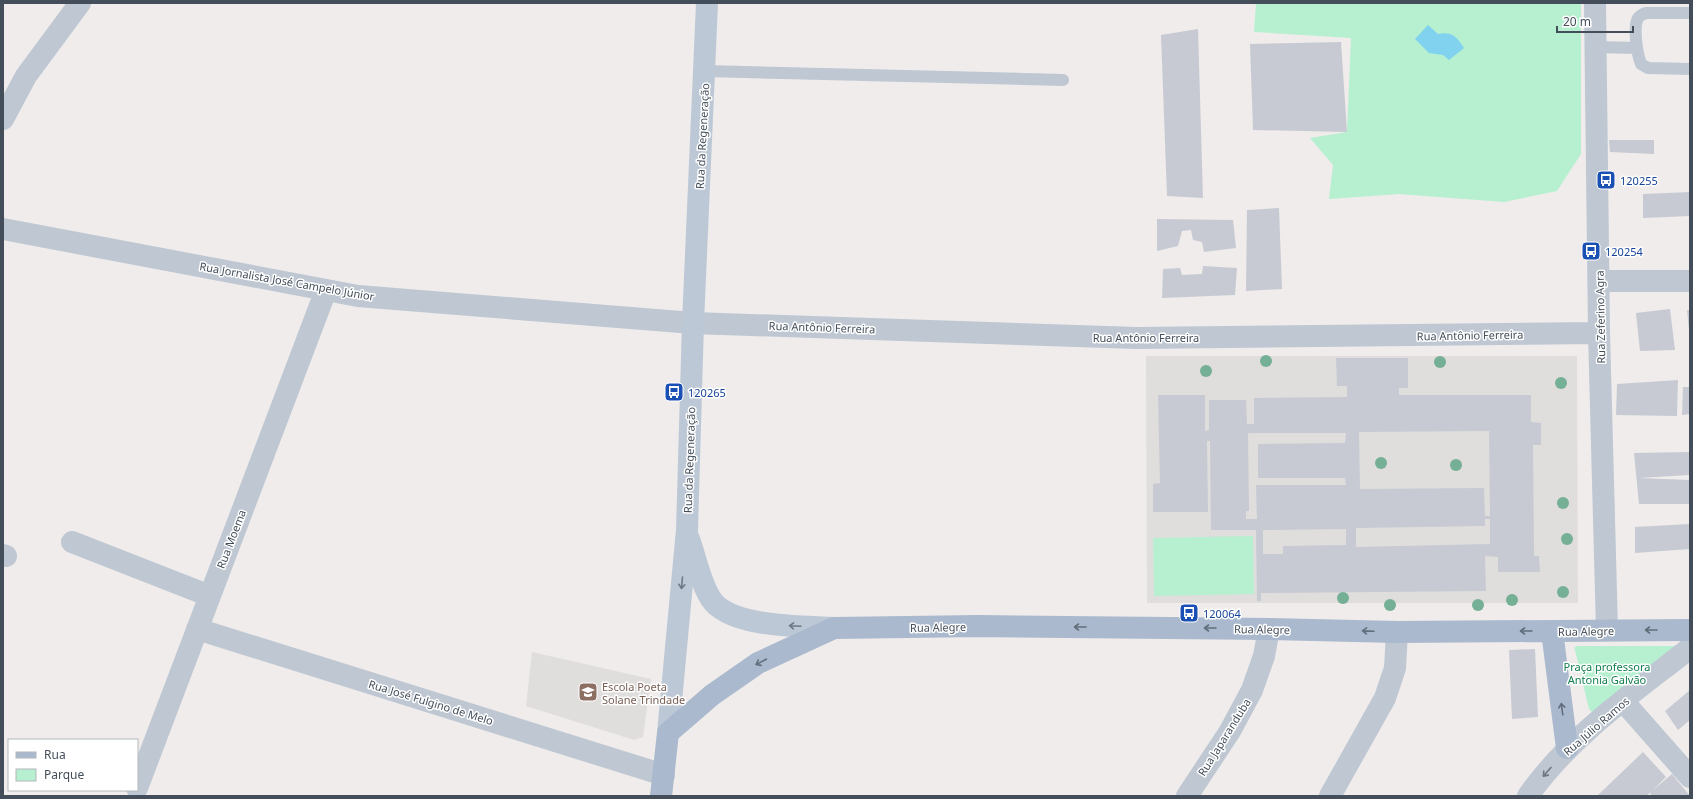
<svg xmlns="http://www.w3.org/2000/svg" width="1693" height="799" font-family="'Noto Sans',sans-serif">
<rect width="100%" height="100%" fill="#efeceb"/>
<path fill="#e0dddd" d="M1146 356H1577L1578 603H1147Z
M532 652 651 679 643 737 634 740 526 706Z"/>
<path fill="#b6f0d0" d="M1256 3H1581V154L1557 191 1504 202 1399 194 1329 199 1333 165 1310 138 1347 132 1351 38 1254 32Z
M1253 536 1254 594 1154 596 1153 538Z
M1577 646H1678L1593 713 1589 709 1575 650 1574 648Z"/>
<path fill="#81d2ef" d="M1428 25 1438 34C1452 31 1457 37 1464 48L1449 60 1443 55 1429 53 1415 39Z"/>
<path fill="#c7cad2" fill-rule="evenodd" d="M1198 29 1203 198 1167 196 1161 35Z
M1341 42 1347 132 1253 130 1250 44Z
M1609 140H1654V154L1610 152Z
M1690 192V216L1643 218V194Z
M1279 208 1282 289 1246 291 1247 210Z
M1157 219 1233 220 1236 248 1204 252 1202 242 1193 240 1191 230 1182 231 1178 246 1157 251Z
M1203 266 1237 268 1235 295 1162 298 1163 269 1180 268 1182 275 1202 274Z
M1670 309 1675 350 1640 351 1636 313Z
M1687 310H1690V330H1689Z
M1336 358H1408V388H1399V395H1531V422L1541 423V445H1533L1534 556H1539L1540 572H1498V557L1485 556 1486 591 1261 593V601H1257L1256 530H1211L1210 441H1207L1208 512H1153V484L1160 483 1158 395H1205V431L1209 430V400H1246L1247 424H1254V398L1347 397V386H1337ZM1489 431 1490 516H1485L1484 488 1360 489 1359 432ZM1248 433H1346L1345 443 1258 444V478H1345L1346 485H1256L1257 519H1246V511H1249ZM1485 519H1490V544L1356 547V528L1485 526ZM1346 529V545L1283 546V554H1263V530Z
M1678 380 1677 416 1616 415 1617 384Z
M1683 387H1690V414L1682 415Z
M1690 452V475L1639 478 1690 480V504H1639L1634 453Z
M1690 524V549L1635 553V527Z
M1535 649 1538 717 1512 719 1509 650Z
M1690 690V720L1678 730 1665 711Z
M1643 752 1666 777 1652 791 1672 774 1690 796H1652L1650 793 1646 796H1597Z"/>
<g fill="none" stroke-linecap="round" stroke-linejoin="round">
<path stroke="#bec7d2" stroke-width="12" d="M1690 13H1646C1643 14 1640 15 1638 18 1633 27 1637 54 1641 64L1648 68 1690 69
M1596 47 1636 48
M705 71 1063 80"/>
<path stroke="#bec7d2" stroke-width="22" d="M1595 3 1599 333 1607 630
M3 119 26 76 80 3
M3 229 358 296 693 323 1137 338 1599 333
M1599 281H1690
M72 542 210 596
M3 555 6 556
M197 629 664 775
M1623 701 1690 777
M137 788 326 290
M1187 796 1230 731 1252 690 1264 656 1269 629
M1330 796 1385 698 1395 668 1397 632
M1528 796C1570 736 1633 693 1690 648"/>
<path stroke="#bdc8d6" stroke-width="22" d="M689 539C696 558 700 582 711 599 730 628 803 626 834 628
M668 733 687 530 693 323 707 3"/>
<path stroke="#aab9cd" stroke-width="22" d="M1552 631 1567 748
M661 796 668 733 712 695 758 663 834 628 979 626 1269 629 1397 632 1690 630"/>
</g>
<g fill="#75af95">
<circle cx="1266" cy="361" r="6"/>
<circle cx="1440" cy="362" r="6"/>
<circle cx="1206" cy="371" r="6"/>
<circle cx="1561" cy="383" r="6"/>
<circle cx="1381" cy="463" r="6"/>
<circle cx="1456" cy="465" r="6"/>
<circle cx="1563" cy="503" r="6"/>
<circle cx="1567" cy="539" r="6"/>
<circle cx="1563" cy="592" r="6"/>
<circle cx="1343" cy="598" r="6"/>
<circle cx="1512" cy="600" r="6"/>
<circle cx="1390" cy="605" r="6"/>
<circle cx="1478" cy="605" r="6"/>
</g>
<defs><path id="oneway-shaft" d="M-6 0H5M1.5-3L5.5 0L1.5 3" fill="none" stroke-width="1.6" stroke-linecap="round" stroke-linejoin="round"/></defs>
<g stroke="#6e7985">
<use href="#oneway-shaft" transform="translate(682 583) rotate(95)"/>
<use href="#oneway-shaft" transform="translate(795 626) rotate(-177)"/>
</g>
<g stroke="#626e7c">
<use href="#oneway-shaft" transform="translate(1080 627) rotate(-180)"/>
<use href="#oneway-shaft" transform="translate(1210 628) rotate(-180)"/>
<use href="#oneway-shaft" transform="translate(1651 630) rotate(180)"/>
<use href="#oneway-shaft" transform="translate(1368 631) rotate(-178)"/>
<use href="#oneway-shaft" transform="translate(1526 631) rotate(180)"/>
<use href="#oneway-shaft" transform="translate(761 662) rotate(152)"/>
<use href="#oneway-shaft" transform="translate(1562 709) rotate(-98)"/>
</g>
<use stroke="#6e7884" href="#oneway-shaft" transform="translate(1547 772) rotate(131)"/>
<defs>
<symbol id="bus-square" viewBox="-11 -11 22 22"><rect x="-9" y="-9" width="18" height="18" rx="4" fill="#1a4fb4" stroke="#fff"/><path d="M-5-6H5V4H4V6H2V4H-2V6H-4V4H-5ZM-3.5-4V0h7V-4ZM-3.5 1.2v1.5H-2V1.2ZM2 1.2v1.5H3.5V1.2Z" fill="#fff"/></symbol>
<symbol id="school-square" viewBox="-11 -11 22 22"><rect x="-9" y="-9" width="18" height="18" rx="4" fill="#8d6e63" stroke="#fff"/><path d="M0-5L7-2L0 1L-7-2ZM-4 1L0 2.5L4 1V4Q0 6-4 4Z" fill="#fff"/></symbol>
</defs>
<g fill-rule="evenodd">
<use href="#bus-square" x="1595" y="169" width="22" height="22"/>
<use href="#bus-square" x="1580" y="240" width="22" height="22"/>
<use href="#bus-square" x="663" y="381" width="22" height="22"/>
<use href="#bus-square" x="1178" y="602" width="22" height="22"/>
<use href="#school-square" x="577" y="681" width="22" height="22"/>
</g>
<g text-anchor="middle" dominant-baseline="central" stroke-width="3" stroke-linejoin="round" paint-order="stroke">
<g font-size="11" fill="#434e5a" stroke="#fff">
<text transform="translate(702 136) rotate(-87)">Rua da Regeneração</text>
<text transform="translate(287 281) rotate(10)">Rua Jornalista José Campelo Júnior</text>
<text transform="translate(1600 317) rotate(-91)">Rua Zeferino Agra</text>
<text transform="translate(822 327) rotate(2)">Rua Antônio Ferreira</text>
<text transform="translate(1470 335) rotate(-1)">Rua Antônio Ferreira</text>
<text x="1146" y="337">Rua Antônio Ferreira</text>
<text transform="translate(689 460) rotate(-88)">Rua da Regeneração</text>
<text transform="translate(231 539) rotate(-69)">Rua Moema</text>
<text transform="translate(938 627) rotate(-1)">Rua Alegre</text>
<text transform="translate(1262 629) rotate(1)">Rua Alegre</text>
<text transform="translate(1586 631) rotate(-1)">Rua Alegre</text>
<text transform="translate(431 702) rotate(17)">Rua José Fulgino de Melo</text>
<text transform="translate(1596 726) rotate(-41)">Rua Júlio Ramos</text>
<text transform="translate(1224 737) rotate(-58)">Rua Japaranduba</text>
</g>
<g font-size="11" fill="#164399" stroke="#fff" text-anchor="start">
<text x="1620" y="180">120255</text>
<text x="1605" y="251">120254</text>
<text x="688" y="392">120265</text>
<text x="1203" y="613">120064</text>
</g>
<g font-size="11" fill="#127d4e" stroke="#fff">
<text x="1607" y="666">Praça professora<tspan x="1607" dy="13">Antonia Galvão</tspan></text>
</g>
<g font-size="11" fill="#785e54" stroke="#fff" text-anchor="start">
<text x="602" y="686">Escola Poeta<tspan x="602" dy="13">Solane Trindade</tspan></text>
</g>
</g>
<rect width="1693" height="799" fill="none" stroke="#434e5a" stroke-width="8"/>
<rect x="8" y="739" width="130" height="52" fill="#ffffff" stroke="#b4b8bd"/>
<rect x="16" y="752" width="20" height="6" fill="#aab9cd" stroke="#b4b8bd"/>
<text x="44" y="759" font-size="12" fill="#434e5a">Rua</text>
<rect x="16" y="769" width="20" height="12" fill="#b6f0d0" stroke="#b4b8bd"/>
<text x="44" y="779" font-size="12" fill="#434e5a">Parque</text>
<path d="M1557 26v6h76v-6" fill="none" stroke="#434e5a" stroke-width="2"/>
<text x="1563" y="26" font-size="12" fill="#434e5a" stroke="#ffffff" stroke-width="3" paint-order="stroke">20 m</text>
</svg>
